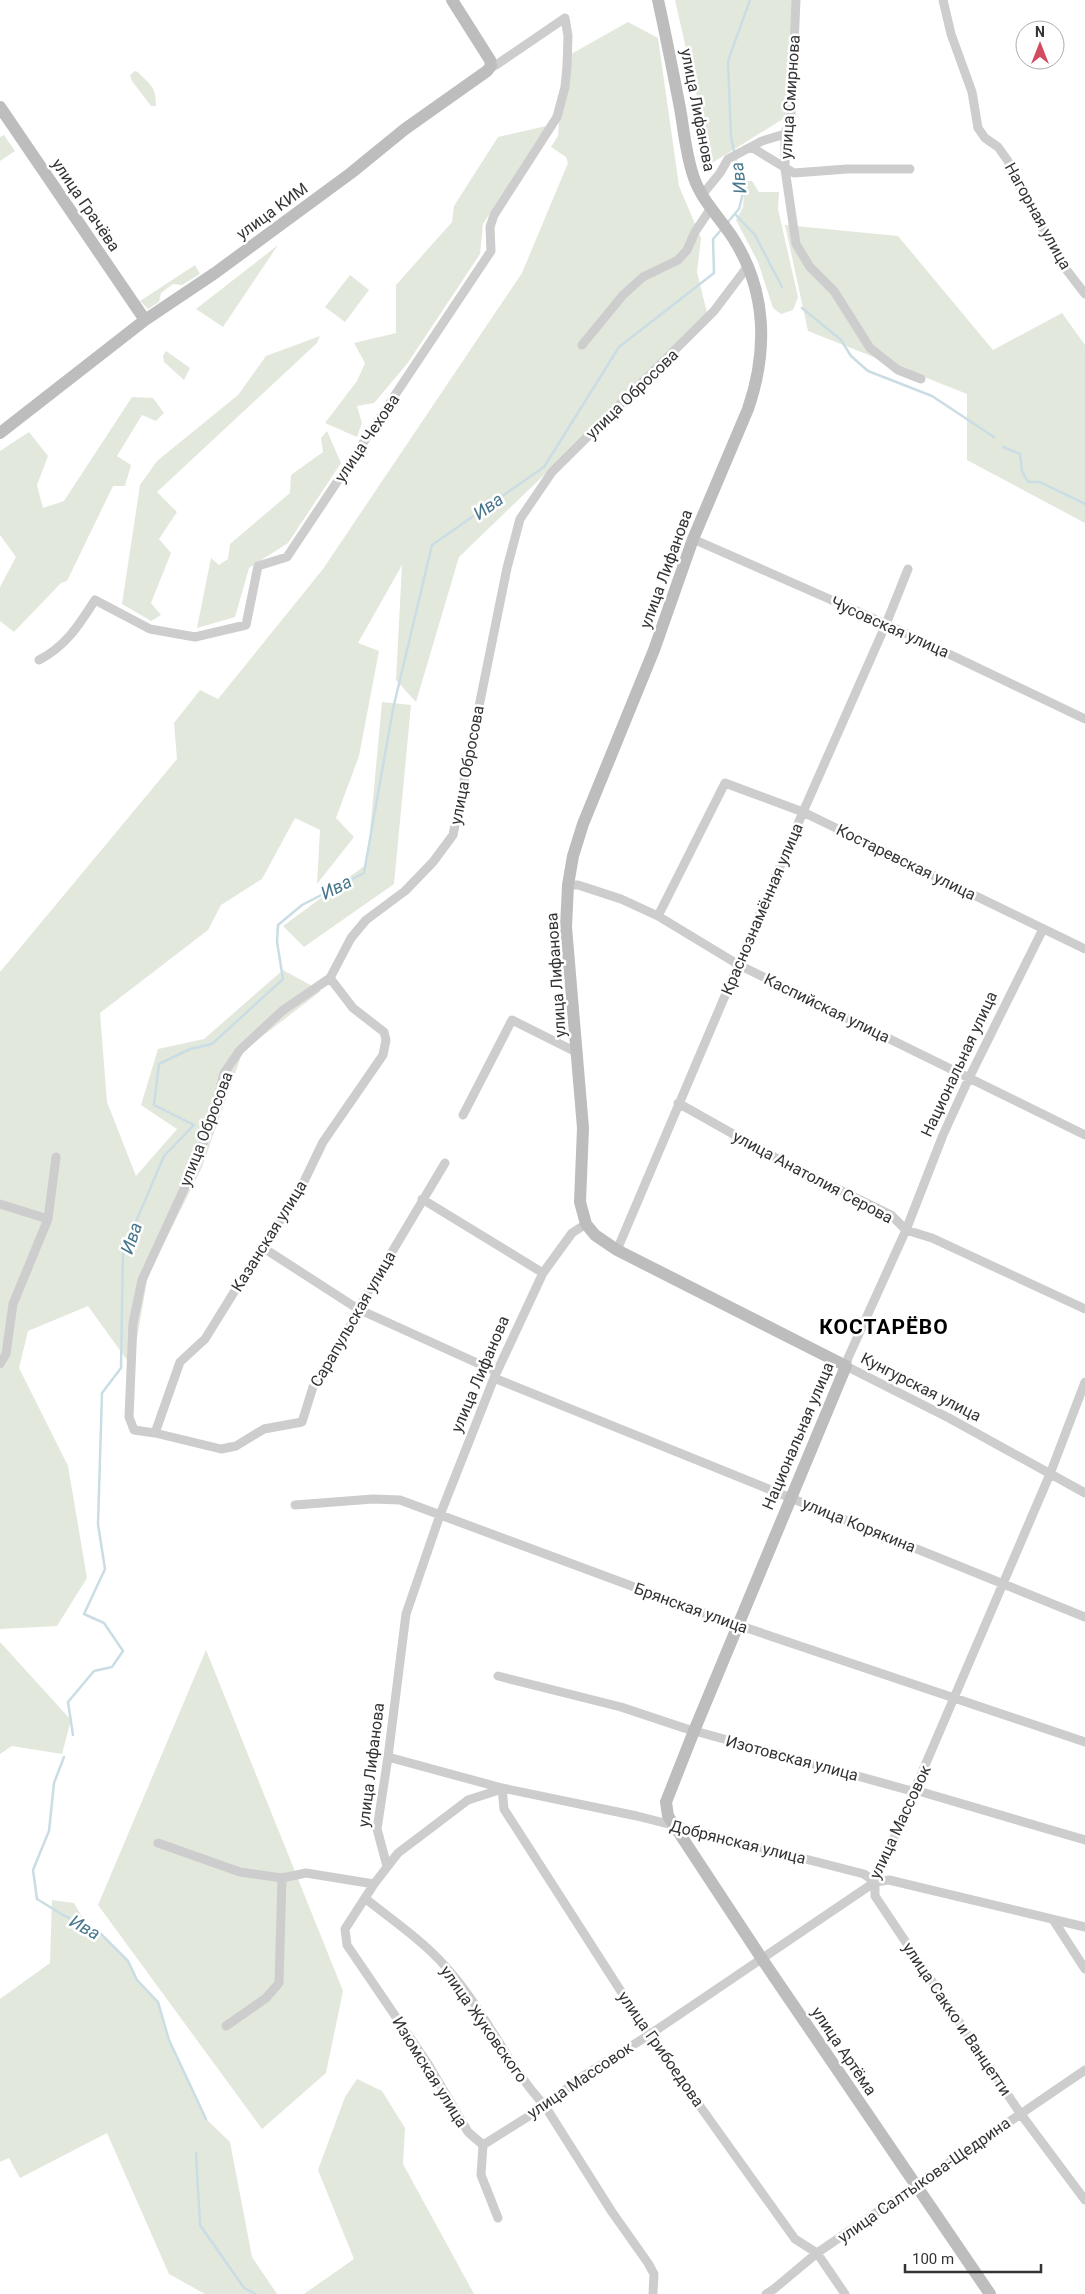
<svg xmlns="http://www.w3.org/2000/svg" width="1085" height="2294" font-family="Roboto,sans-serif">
<rect width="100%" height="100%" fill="#fff"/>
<path fill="#e3e8dd" d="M675 0H793L791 114 712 163Z
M628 22 658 38 679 186 701 238 697 272 708 317 459 557 416 702 396 680 402 565 358 643 379 651 359 756 336 818 354 837 317 884 320 830 295 818 262 879 221 905 208 930 100 1013 107 1102 136 1176 177 1129 141 1105 158 1049 204 1039 283 970 321 991 243 1051 202 1167 148 1275 132 1367 88 1306 28 1331 19 1368 68 1466 87 1578 57 1626 0 1629V972L177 759 174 723 200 690 218 699 323 569 522 273 568 163 566 157 551 147 558 136 564 58Z
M135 71 138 72C151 86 156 86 156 106H151L132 81 130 75Z
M546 126 483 224 480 254 407 364 374 403 357 406 362 423 357 437 325 423 357 381 365 363 354 343 396 333V285L452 222 454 206 498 137Z
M4 135 15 151 0 161V137Z
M745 181H752L759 192H779L778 209 798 297 793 310 781 314 773 308 758 262 736 220 743 207Z
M785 225 898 236 993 350 1062 313 1085 345V523L967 460V394L808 331Z
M278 245 223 327 196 309Z
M195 265 200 274 182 285 173 284 161 293 159 302 148 309 140 301Z
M350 275 369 290 345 322 325 307Z
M320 336 317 343 157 492 177 512 159 539 171 553 151 603 161 615 151 621 122 604 140 485 157 461 238 395 266 356Z
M166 351 190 368 184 380 164 362 163 356Z
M132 397 153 398 164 413 156 421 142 415 117 456 131 465 125 486H113L67 581 61 583 14 632 0 621V587L16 557 0 535V451L29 432 48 456 37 485 43 508 64 501Z
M327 431 341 463 288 543 249 568 235 617 197 628 211 558 219 565 228 559 230 544 290 493 291 475 323 452 321 438Z
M382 702 411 705 394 884 304 947 283 926 367 864Z
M0 1642 71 1720 62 1754 12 1746 0 1754Z
M206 1650 343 1991 326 2073 262 2129 98 1905Z
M52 1900 74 1903 88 1927 99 1932 128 1961 137 1980 158 2002 169 2040 206 2119 230 2142 252 2257 277 2294H205L169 2274 107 2133 20 2178 9 2158 0 2162V1999L50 1963Z
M357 2079 382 2091 405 2128 403 2164 474 2294H304L354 2259 318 2170 345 2097Z"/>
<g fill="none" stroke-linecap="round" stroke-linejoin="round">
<path stroke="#cadde4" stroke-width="2.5" d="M735 214 755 235 782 287
M727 223 739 209 743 193 731 137 728 61 750 0
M802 308 841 340 851 356 868 371 932 396 994 437
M1003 447 1020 454 1022 471 1028 482H1040L1085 504
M73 1735 68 1702 94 1671 112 1667 123 1651 104 1623 84 1614 105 1569 98 1524 102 1393 121 1368 123 1252 164 1156 194 1125 154 1105 159 1064 190 1049 212 1044 283 979 277 942 278 925 302 905 364 873 393 709 432 545 544 467 619 347 714 273 713 239 722 229
M64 1757 54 1783 49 1831 33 1870 37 1899 63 1915 99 1932 128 1961 137 1980 158 2002 169 2040 206 2119
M196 2153 200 2225 244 2288 256 2294"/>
<path stroke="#cdcdcd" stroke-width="9" d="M796 0 791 114 785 134V169L796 244 810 267 834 291 870 348 898 370 921 379
M943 0 951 34 972 92 978 128 985 138 998 147 1008 161 1019 185 1062 264 1085 294
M751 147 794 173 847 169H910
M702 195 720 173 728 159 762 141 785 134
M582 345 623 295 643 277 678 260 687 250 695 232 711 208
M693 539 886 624 1085 719
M39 660C66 646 79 625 95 600L150 629 195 637 246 625 258 566 287 557 491 251 490 227 494 215 557 117 565 87 567 66 568 36 565 18 496 65 491 66
M568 885H578L621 899 658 916 739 965 1085 1135
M658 916 725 783 803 812 1085 949
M1043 929 969 1078 943 1135 906 1230 848 1358 846 1366 949 1418 1085 1493
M678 1103 783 1162 891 1215 906 1230 932 1238 1085 1309
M463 1115 512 1020 578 1053
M445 1163 358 1309 356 1316 321 1377 313 1387 302 1422 264 1429 236 1446 221 1449 155 1433 134 1430 129 1417 133 1323 142 1280 196 1163 213 1116 224 1073 240 1050 282 1011 330 978 351 938 366 920 405 891 433 862 453 835 507 568 520 519 552 472 714 311 748 266
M422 1199 543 1273
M0 1204 48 1219
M262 1247 358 1309 497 1372
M617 1250 803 812 886 624 908 569
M0 1364 6 1354 13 1304 48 1219 56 1157
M494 1378 1085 1617
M155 1433 180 1362 205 1339 262 1247 296 1198 323 1142 383 1055 386 1040 384 1032 353 1008 330 978
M295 1505 373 1499 400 1500 726 1621 1085 1742
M498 1676 621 1707 684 1728 908 1790H915L1085 1840
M388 1757 502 1788 637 1816 864 1874 875 1882 889 1880 1085 1927
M502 1788 504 1809 649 2035 795 2239 817 2253 845 2294
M158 1843 240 1872 282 1878 306 1873 374 1884
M387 1866 377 1829 388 1757 406 1614 440 1515 494 1378 543 1273 572 1233 586 1224
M875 1882V1896L1020 2113 1085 2200
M366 1899C392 1920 422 1940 445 1966 484 2008 506 2064 545 2106L612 2212 648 2263 654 2274 653 2294
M1054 1921 1085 1969
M226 2026 266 1998 279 1983 282 1878
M483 2145 545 2106 580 2078 649 2035 875 1882 1050 1474 1085 1382
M498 2218 481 2175 483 2145 468 2132 428 2064 347 1945 345 1929 374 1884 398 1853 468 1800 502 1789
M766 2294 774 2289 817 2253 1085 2070"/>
<path stroke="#bdbdbd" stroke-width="12" d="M658 0C666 36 673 72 680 108 684 131 686 156 694 178 702 201 720 218 733 238 767 291 768 351 748 409L693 539 654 650 583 824 573 856 568 885 566 927 583 1128 580 1202 586 1224 595 1235 617 1250 846 1366 694 1731 666 1802 668 1816 762 1959 990 2294
M0 107 145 320
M0 433 145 320 215 273 351 173 405 129 487 71 491 66 490 60 452 0"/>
</g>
<g text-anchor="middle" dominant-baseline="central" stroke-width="5" stroke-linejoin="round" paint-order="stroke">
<g font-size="16" fill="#333" stroke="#fff">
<text transform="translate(790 97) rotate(-86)">улица Смирнова</text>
<text transform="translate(698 110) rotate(79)">улица Лифанова</text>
<text transform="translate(86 205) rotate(56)">улица Грачёва</text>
<text transform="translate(272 211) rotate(-36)">улица КИМ</text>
<text transform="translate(1038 216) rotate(61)">Нагорная улица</text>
<text transform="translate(632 394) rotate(-44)">улица Обросова</text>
<text transform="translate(367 438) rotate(-56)">улица Чехова</text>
<text transform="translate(666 569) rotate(-70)">улица Лифанова</text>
<text transform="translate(890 627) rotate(24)">Чусовская улица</text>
<text transform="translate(467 765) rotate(-79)">улица Обросова</text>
<text transform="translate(906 862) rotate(26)">Костаревская улица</text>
<text transform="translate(762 909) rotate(-67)">Краснознамённая улица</text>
<text transform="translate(556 975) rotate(-94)">улица Лифанова</text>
<text transform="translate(827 1008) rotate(26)">Каспийская улица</text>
<text transform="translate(959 1064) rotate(-65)">Национальная улица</text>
<text transform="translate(206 1129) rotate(-69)">улица Обросова</text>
<text transform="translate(813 1177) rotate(28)">улица Анатолия Серова</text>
<text transform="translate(269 1236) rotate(-58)">Казанская улица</text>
<text transform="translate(353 1319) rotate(-60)">Сарапульская улица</text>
<text transform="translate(480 1374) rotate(-67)">улица Лифанова</text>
<text transform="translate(921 1387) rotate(27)">Кунгурская улица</text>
<text transform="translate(798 1436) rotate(-67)">Национальная улица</text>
<text transform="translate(859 1525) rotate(22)">улица Корякина</text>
<text transform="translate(691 1608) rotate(20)">Брянская улица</text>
<text transform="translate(792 1758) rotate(15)">Изотовская улица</text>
<text transform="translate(371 1765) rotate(-83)">улица Лифанова</text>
<text transform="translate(900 1822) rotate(-65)">улица Массовок</text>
<text transform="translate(738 1842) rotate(14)">Добрянская улица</text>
<text transform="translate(957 2019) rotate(56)">улица Сакко и Ванцетти</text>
<text transform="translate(484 2024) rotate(55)">улица Жуковского</text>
<text transform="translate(661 2049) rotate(55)">улица Грибоедова</text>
<text transform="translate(844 2051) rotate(56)">улица Артёма</text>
<text transform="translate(430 2072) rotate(58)">Изюмская улица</text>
<text transform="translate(580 2080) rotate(-34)">улица Массовок</text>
<text transform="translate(924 2180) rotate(-35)">улица Салтыкова-Щедрина</text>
</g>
<g font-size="18" font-style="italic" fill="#49788d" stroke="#fff">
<text transform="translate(738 178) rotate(-97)">Ива</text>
<text transform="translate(488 506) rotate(-35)">Ива</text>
<text transform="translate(336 887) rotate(-27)">Ива</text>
<text transform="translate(131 1238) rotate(-71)">Ива</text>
<text transform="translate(85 1927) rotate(29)">Ива</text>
</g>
<g font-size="21" font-weight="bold" letter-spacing="1" fill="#000" stroke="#fff">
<text x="884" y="1327">КОСТАРЁВО</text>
</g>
</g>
<g transform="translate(1040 45)"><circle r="24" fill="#ffffff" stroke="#adadad"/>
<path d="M0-4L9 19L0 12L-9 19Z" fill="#d24c61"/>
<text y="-8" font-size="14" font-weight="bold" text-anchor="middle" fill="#333333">N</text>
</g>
<path d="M905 2264v8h136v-8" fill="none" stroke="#333333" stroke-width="2.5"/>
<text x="912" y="2264" font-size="15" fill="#333333" stroke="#ffffff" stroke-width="4" paint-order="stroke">100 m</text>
</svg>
